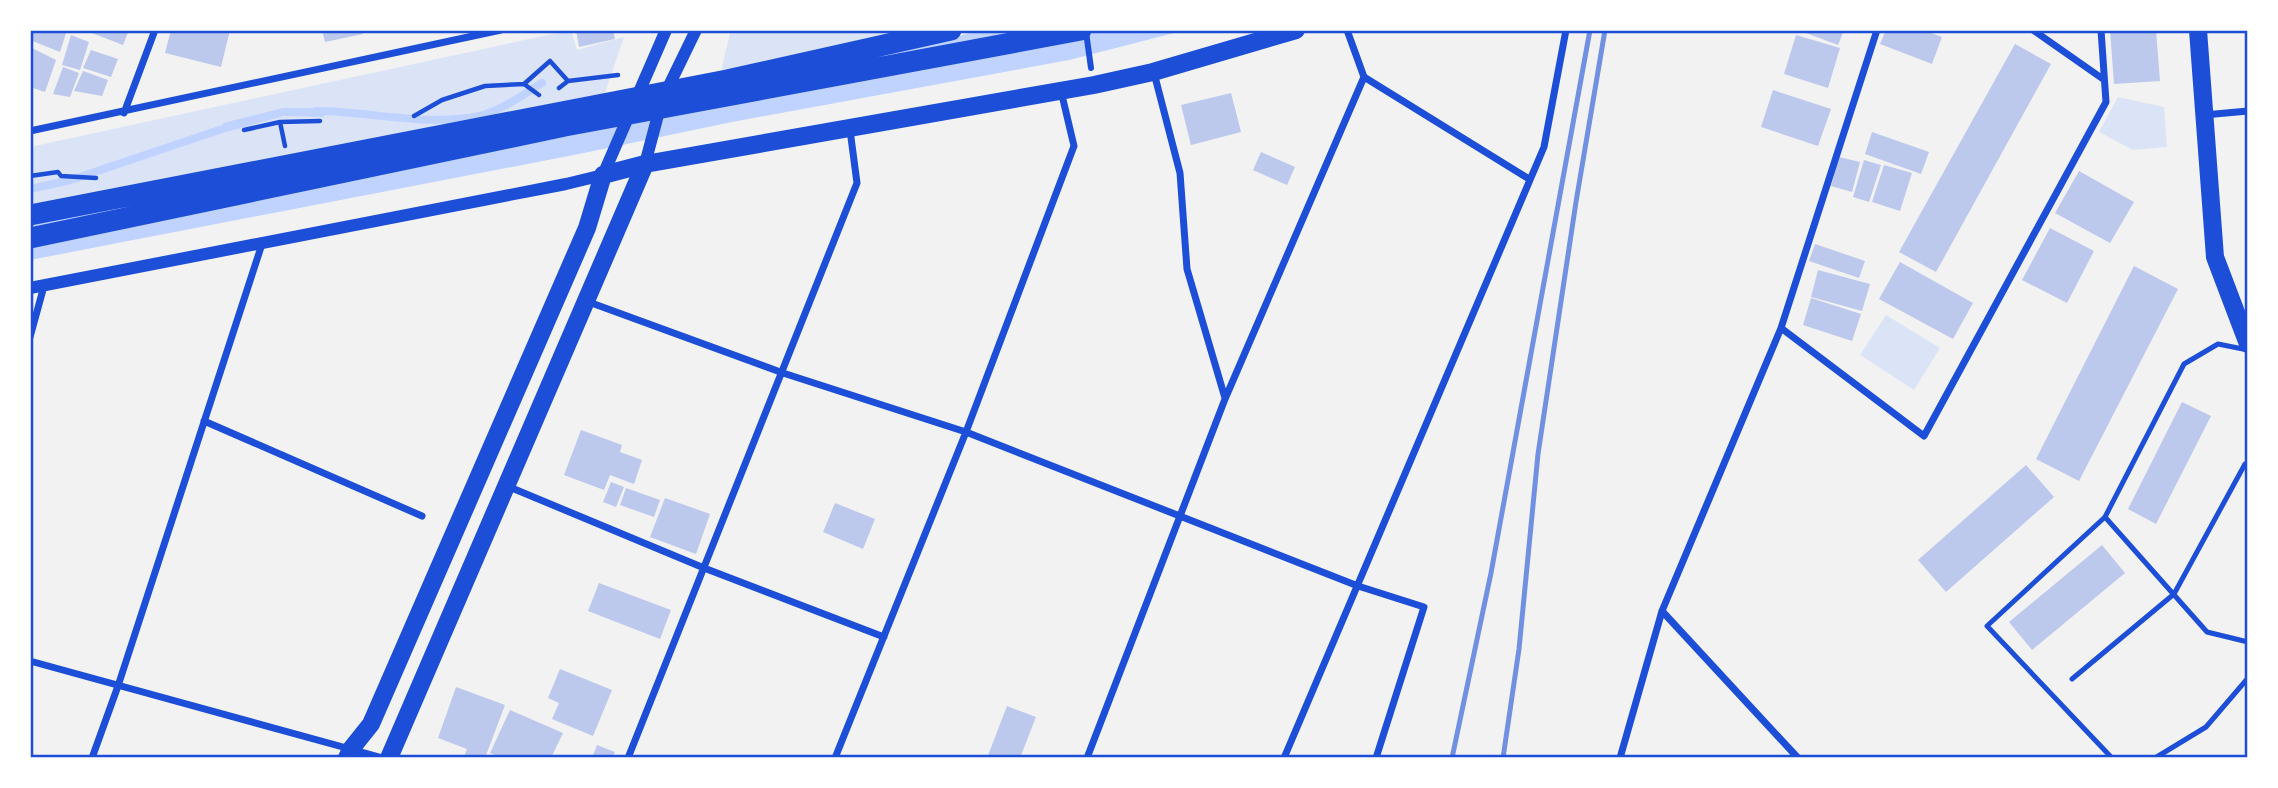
<svg xmlns="http://www.w3.org/2000/svg" width="2278" height="788" font-family="Inter,sans-serif">
<rect width="100%" height="100%" fill="#f2f2f2"/>
<path fill="#dbe4f7" d="M571 30 577 50 624 37 604 96 30 216V147Z
M731 30H974L717 86Z
M2118 97 2164 107 2167 147 2133 150 2099 132Z
M1886 315 1940 348 1914 390 1860 355Z"/>
<path fill="#bfd3fe" d="M985 30H1186L1069 60 732 122 579 154 30 260V218L733 85Z
M283 108H325L324 117 284 116 226 132 223 123Z"/>
<g fill="none" stroke-linecap="round" stroke-linejoin="round">
<path stroke="#bfd3fe" stroke-width="8" d="M316 111C368 111 428 127 479 116 501 111 522 95 542 83
M30 189 71 180 234 125"/>
</g>
<path fill="#bdc9ec" d="M30 30H67L60 52 30 40Z
M84 30H129L123 45Z
M171 30H230L221 67 165 53Z
M322 30H362L363 34 325 42Z
M576 30H613L615 39 579 47Z
M1798 30H1844L1838 45Z
M1886 30H1923L1942 37 1932 64 1880 44Z
M2110 30H2156L2160 81 2114 84Z
M71 35 89 42 80 70 62 65Z
M1796 35 1840 48 1828 88 1784 74Z
M2015 44 2051 64 1936 272 1899 252Z
M30 47 56 60 45 92 30 87Z
M91 50 118 59 111 77 83 68Z
M63 67 79 73 70 97 53 94Z
M83 71 108 80 102 96 74 91Z
M1773 90 1831 109 1818 146 1761 127Z
M1231 93 1241 132 1191 145 1181 105Z
M1872 132 1929 152 1921 174 1865 154Z
M1261 152 1295 167 1287 185 1253 170Z
M1839 157 1860 162 1852 192 1831 186Z
M1864 160 1881 165 1869 202 1853 197Z
M1884 165 1912 173 1900 211 1872 202Z
M2079 171 2134 202 2110 243 2055 213Z
M2050 228 2094 251 2067 303 2022 280Z
M1815 244 1865 261 1859 278 1809 261Z
M1900 262 1973 303 1953 339 1879 299Z
M2134 266 2178 289 2079 481 2036 459Z
M1818 270 1870 284 1862 311 1811 297Z
M1811 298 1861 314 1852 341 1803 325Z
M2182 402 2211 416 2156 524 2128 509Z
M581 430 622 445 620 452 642 460 634 484 610 475 604 490 564 475Z
M2026 465 2054 497 1946 592 1918 560Z
M611 482 624 487 616 507 603 502Z
M626 488 660 500 654 517 620 505Z
M665 498 710 514 696 554 650 537Z
M835 503 875 519 863 549 823 532Z
M2102 545 2125 573 2032 650 2009 622Z
M599 583 671 610 660 639 588 611Z
M560 669 612 690 593 736 552 719 559 703 548 698Z
M456 687 505 705 485 758 464 757 467 749 438 738Z
M1007 706 1036 717 1020 758H987Z
M510 710 563 733 551 758H502L490 753Z
M597 745 615 752 612 758H592Z"/>
<g fill="none" stroke-linecap="round" stroke-linejoin="round">
<path stroke="#1d4ed8" stroke-width="4.5" d="M524 84 550 61 568 81
M559 88 568 81 618 75
M414 116 442 100 485 86 524 84 539 95
M244 130 280 122
M285 146 280 122 320 121
M30 176 58 172 61 176 96 178"/>
<path stroke="#1d4ed8" stroke-width="5" d="M2105 517 2207 632 2248 642
M2072 679 2174 594 2245 464
M2112 758 1987 626 2105 517 2184 364 2218 344 2248 350
M2155 758 2206 727 2248 678"/>
<path stroke="#1d4ed8" stroke-width="6" d="M1086 32 1091 68"/>
<path stroke="#1d4ed8" stroke-width="7" d="M1347 30 1364 77 1529 179
M2033 30 2103 79
M1154 73 1180 173 1187 269 1225 398
M124 113 155 30
M2204 115 2248 111
M30 131 501 30
M586 301 783 373 966 432 1358 586 1424 607 1376 758
M1781 328 1924 436 2106 102 2101 30
M30 337 44 286
M204 421 422 516
M507 486 704 568 884 637
M1662 611 1798 758
M30 661 383 758
M92 758 118 686 262 244
M628 758 857 183 850 130
M835 758 966 432 1074 146 1061 91
M1087 758 1225 399 1364 77
M1284 758 1544 147 1566 30
M1620 758 1662 611 1781 328 1877 30"/>
<path stroke="#1d4ed8" stroke-width="12" d="M645 164 662 100 696 30
M30 288 566 184 603 175 666 30"/>
<path stroke="#1d4ed8" stroke-width="18" d="M2198 30 2215 257 2248 344
M347 758 351 749 371 724 587 228 603 175 645 164 1094 85 1153 72 1296 30
M389 758 645 164"/>
<path stroke="#1d4ed8" stroke-width="21" d="M30 215 727 80 951 30
M30 238 565 126 1081 30"/>
<path stroke="#7290e2" stroke-width="5" d="M1452 758 1491 573 1590 30
M1503 758 1519 649 1538 454 1576 202 1605 30"/>
</g>
<rect width="2278" height="788" fill="none" stroke="#ffffff" stroke-width="63"/>
<rect x="32" y="32" width="2214" height="724" fill="none" stroke="#1d4ed8" stroke-width="2.5"/>
</svg>
